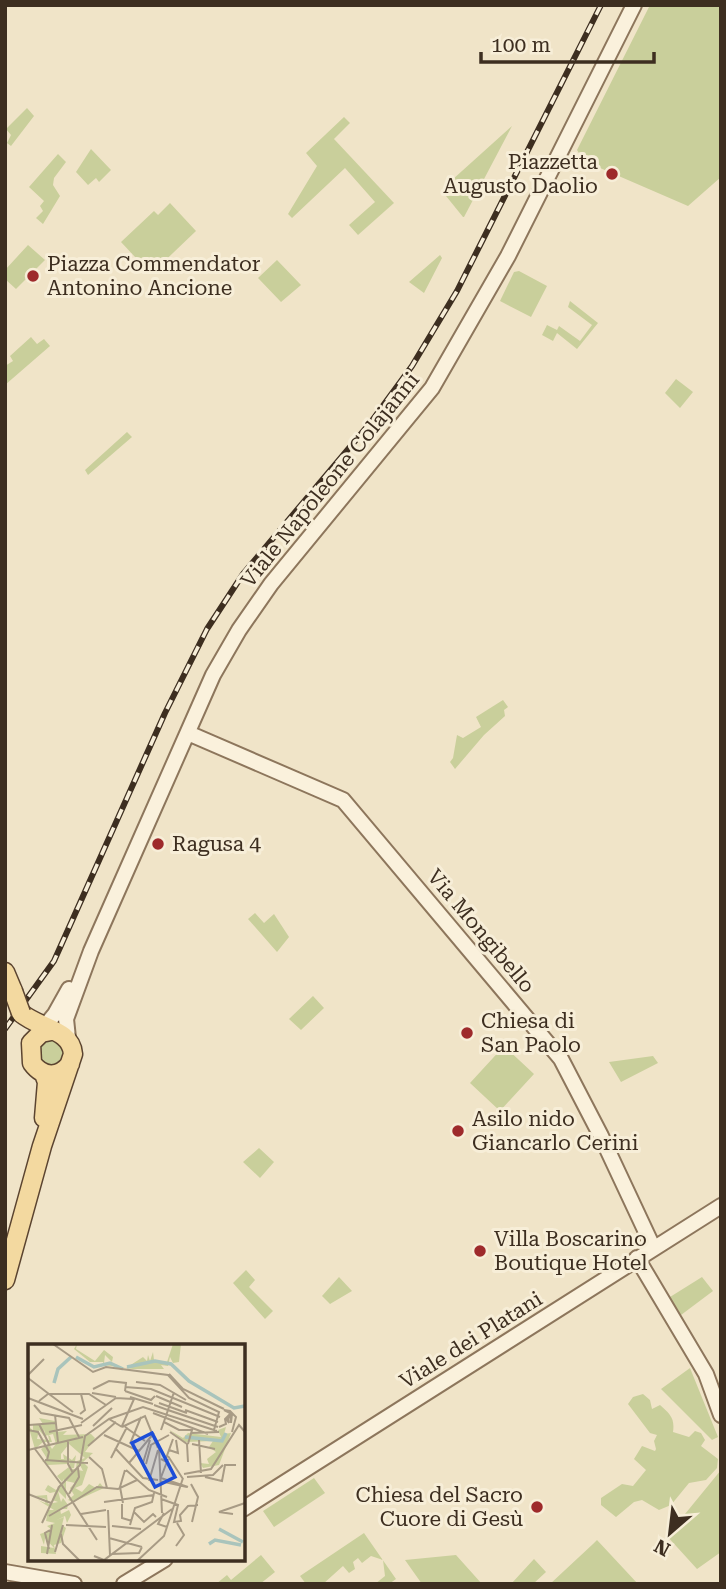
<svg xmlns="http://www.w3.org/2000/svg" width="726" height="1589" font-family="'Roboto Serif',serif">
<rect width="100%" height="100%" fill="#f0e4c8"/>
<path fill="#c9cf9b" d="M650 5H721V177L688 206 584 161 577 150Z
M27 108 34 116 11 146 7 143 11 135 6 129Z
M344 117 350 123 334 139 394 203 358 235 349 225 375 202 345 168 292 218 288 214 317 166 306 153Z
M512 126 464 217H463L446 196 457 186 452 180Z
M91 149 111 170 99 182 96 178 88 185 76 172Z
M58 154 66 162 54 178 53 185 60 196 43 224 36 218 43 211 40 206 44 201 29 187Z
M170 203 196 231 151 274 121 242 154 211 158 215Z
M28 245 45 260 16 289 5 279V270Z
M440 255 442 258 424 293 409 282Z
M277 260 301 285 281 302 258 278Z
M519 271 547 286 531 317 500 301 514 272Z
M570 301 598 323 577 349 557 333 553 341 542 335 547 325 557 330 559 326 580 341 592 325 568 307Z
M31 337 37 344 44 339 50 346 5 385V366L13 361 10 356Z
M676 379 693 392 680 408 665 393Z
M127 432 132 437 88 475 85 470Z
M503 700 508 707 504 710 505 716 484 735 455 769 450 762 453 758 457 735 463 738 481 727 476 717Z
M255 913 264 923 274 914 289 937 277 952 248 919Z
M313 996 324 1008 301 1030 289 1019Z
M38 1053a13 13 0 1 1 26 0a13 13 0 1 1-26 0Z
M504 1046 534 1074 500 1111 470 1083Z
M653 1056 658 1063 621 1082 609 1062Z
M259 1148 274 1162 260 1178 243 1162Z
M246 1270 255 1280 249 1287 273 1311 265 1319 233 1283Z
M339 1277 352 1291 330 1304 322 1296Z
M702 1277 713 1291 681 1315 670 1297Z
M690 1368 718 1437 712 1440 661 1389Z
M643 1394 650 1400 652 1409 660 1405C670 1414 675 1418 673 1432L689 1437 695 1431 701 1433 705 1440 701 1446 718 1459 717 1468 706 1480 689 1483 671 1505 659 1510 642 1500 634 1502 616 1517 601 1505V1498L622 1484 633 1486 646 1470 634 1459 642 1446 655 1451 656 1449 654 1441 657 1435 650 1433 628 1404 633 1397Z
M721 1470V1552L697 1569 667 1536Z
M314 1478 325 1493 274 1527 263 1511Z
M364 1533 396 1579 389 1584H375L385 1576 383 1560 371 1556 362 1563 358 1558 353 1562 355 1569 349 1573 343 1566 323 1584H306L300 1576Z
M597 1540 638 1584H550L593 1544Z
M261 1555 275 1572 260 1584H216L227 1575 231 1580Z
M456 1555 482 1584H422L405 1560Z
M534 1559 546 1572 533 1584H511Z"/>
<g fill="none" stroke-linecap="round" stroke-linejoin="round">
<defs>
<path id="minor" d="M188 733 343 800 561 1059 601 1136 653 1247
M40 1032 55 1014 69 989
M68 1038 66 1019 91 951 213 675 239 630 271 584 432 388 508 256 634 5
M637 1258 706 1374 721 1415
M243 1509 721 1206
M5 1572 74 1584
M124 1584 165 1559"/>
<path id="major" d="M5 972 13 991
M51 1031 41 1033 31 1043 32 1063C43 1078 59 1078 70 1064
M44 1074 47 1082 44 1118
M5 1280 42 1146 73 1054C71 1029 40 1029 21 1013"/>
</defs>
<use href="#minor" stroke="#8d765c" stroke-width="18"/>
<use href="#major" stroke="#5b4430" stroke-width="21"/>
<use href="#minor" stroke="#faf1dc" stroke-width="14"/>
<use href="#major" stroke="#f3d9a0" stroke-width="18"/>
<defs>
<path id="rail" d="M5 1029 54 961 165 713 207 629 243 574 371 422 412 366 457 291 601 5"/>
</defs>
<use href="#rail" stroke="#3d2e20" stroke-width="6"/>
<use href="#rail" stroke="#f7eed8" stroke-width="3.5" stroke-dasharray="10" stroke-linecap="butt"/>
<defs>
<path id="major-bridge" d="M13 991 21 1013"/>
</defs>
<use href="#major-bridge" stroke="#5b4430" stroke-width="21" stroke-linecap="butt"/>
<use href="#major-bridge" stroke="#f3d9a0" stroke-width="18"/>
</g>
<g fill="#9e2a2b" stroke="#f7eed8" stroke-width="2.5">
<circle cx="612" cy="174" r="7"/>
<circle cx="33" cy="276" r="7"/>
<circle cx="158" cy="844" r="7"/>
<circle cx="467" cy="1033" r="7"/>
<circle cx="458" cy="1131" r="7"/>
<circle cx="480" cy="1251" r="7"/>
<circle cx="537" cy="1507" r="7"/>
</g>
<g text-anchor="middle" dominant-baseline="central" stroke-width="6" stroke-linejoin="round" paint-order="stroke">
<g font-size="21" fill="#3d2e20" stroke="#f7eed8" text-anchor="start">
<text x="598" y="162" text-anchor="end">Piazzetta<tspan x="598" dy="24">Augusto Daolio</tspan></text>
<text x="47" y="264">Piazza Commendator<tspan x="47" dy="24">Antonino Ancione</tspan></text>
<text x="172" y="844">Ragusa 4</text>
<text x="481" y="1021">Chiesa di<tspan x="481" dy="24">San Paolo</tspan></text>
<text x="472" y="1119">Asilo nido<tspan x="472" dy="24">Giancarlo Cerini</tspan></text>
<text x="494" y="1239">Villa Boscarino<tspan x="494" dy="24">Boutique Hotel</tspan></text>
<text x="523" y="1495" text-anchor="end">Chiesa del Sacro<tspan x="523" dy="24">Cuore di Gesù</tspan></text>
</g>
<g font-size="21" fill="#3d2e20" stroke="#f7eed8">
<text transform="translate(330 480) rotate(-51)">Viale Napoleone Colajanni</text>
<text transform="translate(481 931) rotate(50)">Via Mongibello</text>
<text transform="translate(471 1340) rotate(-32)">Viale dei Platani</text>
</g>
</g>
<g transform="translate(28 1344)">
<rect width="217" height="217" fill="#f0e4c8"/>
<path d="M49 0 48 5 67 17 76 6 85 13 84 18 77 11 76 19 98 24 115 13 119 17 120 11 122 17 125 8 126 16 139 18 145 0H153L151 18 145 19 142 13 140 22 133 21 136 25H105L76 21 75 18H62L46 5ZM11 74 27 77 28 88 39 87 35 91 63 90 67 94 57 108 65 109 55 118 60 123 54 141 47 144 54 148 61 140 68 144 72 139 76 144 45 158 40 156 46 151 42 144 47 139 38 137V155L30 147 33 158 35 154 40 161 39 165H32L33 170 41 166 43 171 39 179 37 172 29 176 36 173 34 181 38 184 33 199 26 201 28 210 13 209V202L26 204 17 194 16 201 12 190 24 186 19 182 27 179 18 177 20 166H26L10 156 17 159 18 155 6 152 19 151 20 160 30 158 24 156 27 148 22 149 17 146 20 141 28 146 33 141 29 136 36 140V135L34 138 29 132 41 123 42 116 39 120 20 121 14 117 20 116 13 105 21 100 24 105 28 100 25 90 17 92 16 85V92L11 86 9 95 21 96 20 91 22 92 24 98H15L7 105 0 81 5 87V81L15 80ZM41 100 57 114 49 117 48 124 52 121 55 127 41 124H46L48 111 44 116 35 110 36 115H33V110ZM198 83 196 90 203 89 191 121 175 124 172 119 181 120 179 115 188 108 181 103 185 97 157 98 140 85 155 94 160 89 193 93 190 86Z" fill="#c9cf9b" fill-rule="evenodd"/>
<path fill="none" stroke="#a9c4bc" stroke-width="3.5" d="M48 13 66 23 82 19 95 25M99 23 127 17 143 20 161 37 206 64 217 62M26 39 30 25 43 13M157 93 194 97 198 89M191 185 215 198M181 200 187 196 213 201"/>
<path fill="none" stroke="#a89b85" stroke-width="2" d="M25 0 65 28 78 23 140 31 161 54 191 68 186 86M141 30 155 45 196 65M0 31 16 15M0 34 21 50M108 38 132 41 158 56M97 43 123 45 192 73M65 45 81 37 98 39 97 47M97 47 123 56 127 52M146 48 140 66 190 83M64 49 88 53M21 50 45 68M128 52 154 63M102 53 125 60M0 54 55 75M11 57 20 50H61L78 61M131 59 159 69M6 61 13 69 41 74 51 93M126 61 140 66 133 86M157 66 190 78M125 69 180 90M52 70 57 66 53 50M27 71 30 98M81 75 115 63 189 87M136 78 151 86H164L160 100M53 79 88 54 105 55M11 80 21 100M1 81 27 79M65 82 84 64M94 82 106 55M94 83 117 72 130 104M97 83 117 97M191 83 198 80 197 75 200 72 199 76 201 79 200 75 202 70 203 79 204 70 196 66 202 67 208 73 204 88M0 86 10 88 21 108 19 116M21 88 54 81M142 88 159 100 160 118M163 89 191 88M76 91 111 107M40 96V120L45 129M171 96 173 129M102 100 113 73M164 100 187 105M60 102 88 78M87 104 115 134 130 136M131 104 134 169M7 105 33 140M0 106 55 93M141 106 150 109 148 96M140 112 155 135M61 113 74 125 79 144M83 114 99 83M133 115 137 117 145 95M17 116 60 119M101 119 126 89M115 119 122 96M118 120 123 101 141 91M98 126 121 146 139 153M156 130 183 125 211 81 217 88M159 133 185 131 195 121M177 133 194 137 197 121H208M133 134 160 143M132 136 140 115M121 137 130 106M132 137 159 143M33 140 69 196M163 140 170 153 164 178M30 144 52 121 57 92 81 75 94 83M0 150 23 159M41 150 51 133 50 124M133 155 150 161 146 178 153 177 152 171 160 162 170 161M45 158 69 143 90 145 109 136M76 158 126 151M95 159 92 143 97 126M94 160V174L104 177M80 166 82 211M106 168 116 178 125 170 128 173M136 169 130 180 139 183M53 170 78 166M205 170 191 168 217 159M21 172 45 158M14 179 31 143M38 181 78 183M102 181 107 164 124 158 126 149M84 182 113 185M33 190 35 200 52 217M81 194 114 203M148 202 156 191 149 179M21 205 17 189 22 186M27 208 35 181M19 210 24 181M84 210 111 209 114 203M66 212 76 216 144 165M109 217 136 192 155 134"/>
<path fill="#1d4ed8" fill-opacity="0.15" stroke="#1d4ed8" stroke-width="3.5" d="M124 89 147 133 127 143 104 99Z"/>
<rect width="217" height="217" fill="none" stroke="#3d2e20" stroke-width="3.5"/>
</g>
<rect width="726" height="1589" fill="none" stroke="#3d2e20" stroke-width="14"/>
<g transform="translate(670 1533) rotate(208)" stroke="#f7eed8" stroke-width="5" paint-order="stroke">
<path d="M0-5L12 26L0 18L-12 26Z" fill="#3d2e20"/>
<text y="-10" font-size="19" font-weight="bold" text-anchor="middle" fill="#3d2e20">N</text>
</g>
<path d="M481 52v10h173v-10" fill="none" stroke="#3d2e20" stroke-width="3.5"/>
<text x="491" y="52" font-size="21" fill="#3d2e20" stroke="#f7eed8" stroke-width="5" paint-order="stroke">100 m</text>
</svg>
